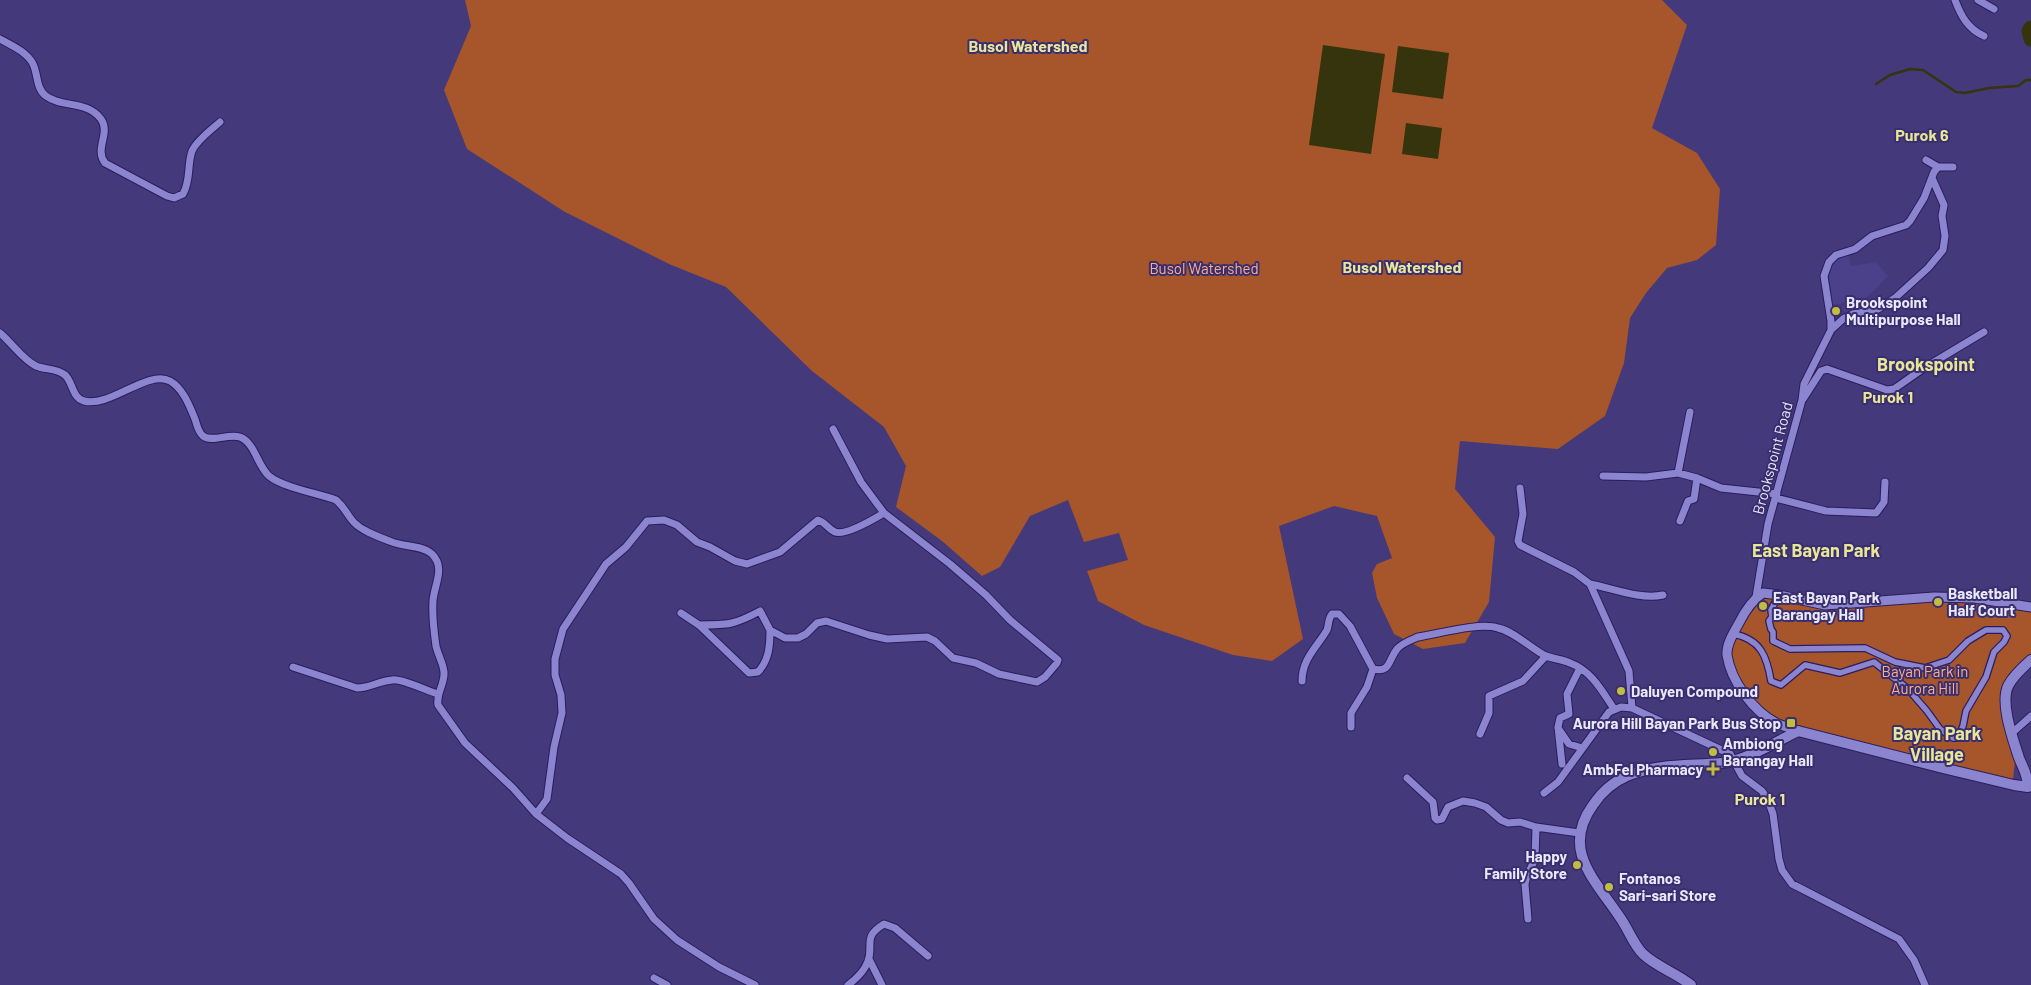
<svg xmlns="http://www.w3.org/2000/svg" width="2031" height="985" font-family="Barlow,sans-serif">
<rect width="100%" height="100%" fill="#43397b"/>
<path fill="#4b408a" d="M1848 254 1851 266 1876 262 1888 276 1873 292 1847 313 1842 309 1845 303 1832 305 1829 277 1833 262Z"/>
<path fill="#a6562a" d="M465 0H1662L1687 25 1652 128 1697 153 1720 189 1716 245 1697 260 1667 268 1646 293 1630 318 1624 363 1605 416 1558 449 1460 441 1455 489 1495 537 1489 602 1465 643 1423 649 1394 634 1377 598 1372 573 1377 564 1392 558 1377 516 1334 506 1279 526 1303 639 1272 661 1233 655 1144 625 1098 601 1087 571 1128 560 1119 533 1084 542 1068 500 1030 516 1000 567 982 576 942 541 896 507 906 466 884 427 812 371 726 287 669 264 565 212 467 149 444 90 471 26Z
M1767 598 1824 610 1944 600V602H1973L2031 612V654L2011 673 2005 683 2015 761 2013 779 2009 782C1953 767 1898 752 1843 737 1821 731 1797 729 1777 718 1759 708 1733 676 1731 654 1731 651 1733 646 1734 643 1739 627 1751 604 1767 598Z"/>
<path fill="#35340c" d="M1323 45 1385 54 1371 154 1309 145Z
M1398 46 1449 53 1443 99 1392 92Z
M1406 123 1442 128 1438 159 1402 154Z"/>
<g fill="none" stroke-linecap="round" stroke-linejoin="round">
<path stroke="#35340c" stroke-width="2.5" d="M1876 84 1890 75 1910 69 1923 70 1956 92 1965 93 1989 88 2018 86 2026 80H2031"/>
<path stroke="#35340c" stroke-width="15" d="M2031 28 2029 31 2031 39"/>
<defs>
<path id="pedestrian" d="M1733 634C1761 639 1767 657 1771 681L1781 685 1805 665 1840 673 1874 662 1908 689 1927 711 1940 729 1953 738H1958L1963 726 1966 711 1986 677 1994 652 2004 642 2007 636 2003 630H1986L1968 641 1949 660 1925 668 1895 662 1865 648 1790 649 1773 641V632L1771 629 1769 621 1772 617 1771 610 1779 595"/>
<path id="minor" d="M1955 0C1961 16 1968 29 1984 36
M1978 0 1994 9
M0 39C11 45 27 52 33 64 38 74 36 89 46 96 62 108 87 100 101 119 111 133 94 149 105 163L167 196 174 198 183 194C191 180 187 165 192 151 197 140 211 130 220 122
M1926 160 1938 167
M1831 330 1843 319 1853 314 1878 309 1895 298 1928 268 1943 250 1945 236 1942 216 1944 205 1932 178
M0 333C12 343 22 359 36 366 45 370 57 368 65 375 73 382 72 398 84 401 110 408 148 369 170 381 183 388 190 407 195 419 197 425 198 432 203 436 212 443 228 433 240 437 255 443 257 465 269 476 284 488 317 493 336 500 350 512 347 522 368 532 376 536 384 539 392 542 405 547 422 545 432 554 446 568 434 585 433 601 432 615 434 632 436 646 438 655 443 663 444 672 445 684 436 693 438 705L465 743 513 788 536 814 567 838 621 874 629 883 654 919 677 940 719 967 755 985
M1803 399 1821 371 1827 369 1887 390 1894 389 1924 368 1984 332
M833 429 861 482 884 513
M1678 473 1690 412
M1603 476 1646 477 1678 473 1697 478 1721 488 1777 494
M1520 488 1523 514 1518 541 1520 545 1574 572 1590 584 1629 671 1632 708
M1776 498 1826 511 1876 513 1884 502 1885 482
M1680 521 1688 501 1694 499 1697 478
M1590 584C1612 588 1640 600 1663 595
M1756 597 1768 524 1802 400 1804 384 1831 330V321L1824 276 1829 262 1836 255 1855 249 1872 236 1906 225 1910 221 1924 198 1934 172 1938 167H1953
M681 613 699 625 749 673 758 672C769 660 770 646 770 630
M293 667 357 688C370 688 379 681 392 680 400 678 428 691 438 694
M1373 669C1391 673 1388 660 1397 649 1402 643 1411 640 1418 637 1438 634 1479 622 1498 628 1515 632 1529 647 1544 655 1552 659 1562 659 1570 663 1592 671 1602 691 1614 709
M1302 681C1302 659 1317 647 1327 630 1329 624 1328 619 1332 614H1339L1350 626 1373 669 1367 687 1351 713V727
M1558 728 1569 744 1579 747
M2012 733 2031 716
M1480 734 1489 713V696L1523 681 1546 656
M1562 764 1558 727 1560 718 1569 714 1567 694 1580 668
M1407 778 1433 802 1435 818 1437 820 1442 819 1448 807 1463 801 1475 803 1486 807 1501 820 1508 823 1520 822 1536 827 1579 833
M1544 793 1558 782 1609 712 1621 707 1632 708 1730 754 1742 776 1762 791 1768 800 1773 814 1779 859 1782 870 1792 884 1800 888 1899 939 1914 960 1925 985
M536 814 547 799 554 747 562 713 561 695 555 675V659L563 629 606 564 626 547 647 521 664 520 677 525 697 542 710 547 735 561 747 564 780 552 818 520C825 522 828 529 835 532 845 536 874 519 884 513L950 564 986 595 1010 620 1058 660 1057 663 1045 677 1037 682 999 674 976 663 953 658 935 641 927 637 887 639 869 635 826 621 817 623 806 634 798 638H785L770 630 760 611C734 625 728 625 699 625
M1528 919 1525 884 1527 876 1535 859 1536 827
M869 959 882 985
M654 978 667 985
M848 985C856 979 865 970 868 961 874 945 862 937 884 924L895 928 928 956"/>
<path id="tertiary" d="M1798 731C1790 728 1783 726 1776 723 1753 711 1731 681 1727 655 1726 644 1734 632 1739 623 1745 611 1752 600 1763 593L1779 595 1825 605 1934 597 1974 598 2031 607"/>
<path id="secondary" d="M1691 985C1676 973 1657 967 1643 954 1633 944 1628 928 1619 916 1594 879 1561 849 1593 805 1601 793 1613 782 1627 776 1659 763 1688 766 1721 763 1745 761 1776 742 1798 731L1947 769 2014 785 2028 787C2028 775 2023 768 2019 758 2013 739 2000 704 2008 686 2013 676 2023 667 2031 660"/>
</defs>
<use href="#pedestrian" stroke="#2b1d5d" stroke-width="8"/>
<use href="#minor" stroke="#2b1d5d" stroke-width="9"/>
<use href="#tertiary" stroke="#2b1d5d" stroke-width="11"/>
<use href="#secondary" stroke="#2b1d5d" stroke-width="12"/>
<use href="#pedestrian" stroke="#8b84ce" stroke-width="5.5"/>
<use href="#minor" stroke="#8b84ce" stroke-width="7"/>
<use href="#tertiary" stroke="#8b84ce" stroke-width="9"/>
<use href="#secondary" stroke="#8b84ce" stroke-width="10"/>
</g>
<g fill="#c1bd40" stroke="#392e6f" stroke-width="2">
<circle cx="1836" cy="311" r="5"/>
<circle cx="1938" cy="602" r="5"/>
<circle cx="1763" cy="606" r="5"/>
<circle cx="1621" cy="691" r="5"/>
<rect x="1786" y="718" width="10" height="10" rx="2.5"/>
<circle cx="1713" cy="752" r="5"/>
<path d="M1710.5 761.5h5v5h5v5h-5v5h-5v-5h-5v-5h5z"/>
<circle cx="1577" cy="865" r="5"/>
<circle cx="1609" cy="887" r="5"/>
</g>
<g text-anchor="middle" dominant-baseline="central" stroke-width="4" stroke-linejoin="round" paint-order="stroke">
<g font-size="15" fill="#fdaf88" stroke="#392e6f">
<text x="1204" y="268">Busol Watershed</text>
<text x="1925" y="671">Bayan Park in<tspan x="1925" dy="17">Aurora Hill</tspan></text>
</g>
<g font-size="15" font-weight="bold" fill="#eae9fa" stroke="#392e6f" text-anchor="start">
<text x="1846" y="302">Brookspoint<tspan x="1846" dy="17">Multipurpose Hall</tspan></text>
<text x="1948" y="593">Basketball<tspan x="1948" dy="17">Half Court</tspan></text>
<text x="1773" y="597">East Bayan Park<tspan x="1773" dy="17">Barangay Hall</tspan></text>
<text x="1631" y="691">Daluyen Compound</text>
<text x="1781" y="723" text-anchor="end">Aurora Hill Bayan Park Bus Stop</text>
<text x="1723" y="743">Ambiong<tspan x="1723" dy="17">Barangay Hall</tspan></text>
<text x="1703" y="769" text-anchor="end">AmbFel Pharmacy</text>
<text x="1567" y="856" text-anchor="end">Happy<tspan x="1567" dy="17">Family Store</tspan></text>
<text x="1619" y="878">Fontanos<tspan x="1619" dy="17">Sari-sari Store</tspan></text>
</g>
<g font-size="15" fill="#eae9fa" stroke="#392e6f">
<text transform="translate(1772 458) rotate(-75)">Brookspoint Road</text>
</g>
<g font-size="16" font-weight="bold" fill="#e8e798" stroke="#392e6f">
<text x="1028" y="45">Busol Watershed</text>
<text x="1922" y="134">Purok 6</text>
<text x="1402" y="266">Busol Watershed</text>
<text x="1888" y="396">Purok 1</text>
<text x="1760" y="798">Purok 1</text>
</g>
<g font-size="18" font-weight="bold" fill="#e8e798" stroke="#392e6f">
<text x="1926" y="364">Brookspoint</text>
<text x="1816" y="550">East Bayan Park</text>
<text x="1937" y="733">Bayan Park<tspan x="1937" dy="21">Village</tspan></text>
</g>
</g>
</svg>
